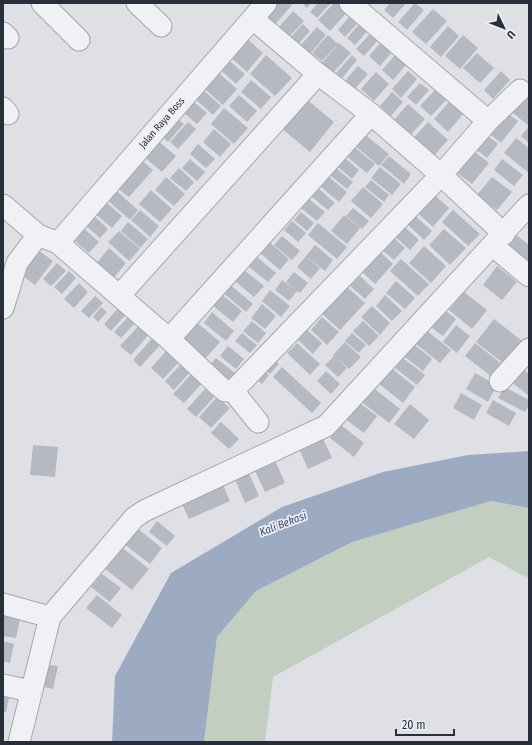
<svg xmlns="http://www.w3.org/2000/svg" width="532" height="745" font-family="'Fira Sans Condensed',sans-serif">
<rect width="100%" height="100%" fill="#dee0e6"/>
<path fill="#c2cfc0" d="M491 501 529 508V579L489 557 273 677 265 742H204L217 637 256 591 351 542Z"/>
<path fill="#9dabc2" d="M529 451V508L491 501 352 542 256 591 217 637 204 742H112L115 676 171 573 282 507 383 472 468 455Z"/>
<path fill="#b6b9c2" d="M275 3H290L292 5 273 27 262 17Z
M302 3H311L307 8Z
M318 3H331L317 18 310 12Z
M334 3H344L351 8 330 31 318 20Z
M390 3H406L393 18 384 10Z
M415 3 424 10 407 30 398 22Z
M433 9 447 21 426 44 412 32Z
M293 11 304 21 289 37 278 28Z
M349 17 357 24 345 37 338 30Z
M362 21 370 28 355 45 347 38Z
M303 24 310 31 296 47 288 40Z
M448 26 459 36 441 57 430 47Z
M317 27 326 35 309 55 299 47Z
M371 33 378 40 364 56 356 49Z
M243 35 263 53 247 72 227 54Z
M328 35 338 44 322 61 312 53Z
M463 35 478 48 460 69 445 56Z
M382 41 393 51 380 66 369 56Z
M339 43 351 53 333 73 322 63Z
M477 53 494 68 480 83 463 68Z
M266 55 292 78 275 96 250 74Z
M352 55 357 60 342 78 336 73Z
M395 55 406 65 393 80 382 70Z
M225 57 245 74 236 84 217 67Z
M358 66 368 74 354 90 345 81Z
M213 68 237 89 223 105 199 84Z
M408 71 417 79 401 98 392 89Z
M501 71 510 80 493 99 484 90Z
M376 72 389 84 374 101 361 89Z
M251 80 271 97 261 109 241 92Z
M420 83 429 90 416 105 407 97Z
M436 89 447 99 431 116 420 106Z
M203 90 221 106 213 115 195 99Z
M392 92 403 102 391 116 380 106Z
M521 92 529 98 528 125 508 109Z
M239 95 257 111 247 122 229 106Z
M187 96 207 113 197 124 177 107Z
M305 98 334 122 310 152 281 128Z
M450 101 464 113 448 132 434 119Z
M408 104 425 119 407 139 390 124Z
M224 108 248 128 234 144 211 124Z
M504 111 518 121 501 143 487 132Z
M172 114 184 124 168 142 157 132Z
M188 122 196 129 178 149 170 142Z
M428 122 448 140 432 158 412 140Z
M529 126V143L521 136Z
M214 129 231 144 220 157 203 142Z
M363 133 389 154 379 166 353 144Z
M484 133 498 144 487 158 473 147Z
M516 138 529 148V173L504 153Z
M157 140 176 156 162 172 143 156Z
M198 144 215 159 206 168 190 154Z
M353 146 375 164 367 173 346 156Z
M467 146 489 163 472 184 450 168Z
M389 156 411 174 404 184 381 165Z
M345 158 359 170 352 179 338 167Z
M140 159 153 170 129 197 116 187Z
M190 159 205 172 197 181 182 168Z
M502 159 523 175 514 186 494 170Z
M380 167 401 184 392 195 371 178Z
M179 168 194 182 186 191 170 178Z
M336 168 353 182 347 189 330 175Z
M166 177 185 194 174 206 155 190Z
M329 177 347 192 339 202 321 187Z
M492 177 512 192 497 210 477 195Z
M371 180 389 195 384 202 365 187Z
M112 187 138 210 130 220 104 197Z
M363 187 383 204 371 218 351 201Z
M319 189 335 203 328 210 312 197Z
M428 189 449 208 433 227 411 207Z
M151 190 172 209 160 222 139 204Z
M102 199 122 216 112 228 91 210Z
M309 199 325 212 317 221 301 208Z
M353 208 369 221 362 229 346 216Z
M140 210 159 226 150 237 131 220Z
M453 210 480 234 468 246 442 222Z
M410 211 432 231 424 240 402 219Z
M301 212 314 223 307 231 294 220Z
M93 215 108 229 100 238 85 225Z
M344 215 360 228 347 244 331 231Z
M292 221 306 233 298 242 284 230Z
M128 222 148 239 140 248 121 231Z
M399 222 419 240 410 250 390 232Z
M318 223 347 247 337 259 308 235Z
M80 225 99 242 89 253 70 237Z
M444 229 466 248 450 265 429 245Z
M510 230 529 245V269L498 247Z
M119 231 140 249 129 261 108 242Z
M388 233 405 248 394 260 376 245Z
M282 236 300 251 292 260 274 245Z
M268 241 289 259 280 270 259 252Z
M315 245 333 260 325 271 306 256Z
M424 246 446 266 431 283 409 263Z
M109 248 126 263 113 279 96 264Z
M38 250 53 261 35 285 20 274Z
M378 250 393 264 375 284 360 270Z
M306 256 320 268 311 279 297 267Z
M257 257 276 273 268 282 249 267Z
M401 259 429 284 418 296 390 271Z
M57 263 66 271 51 286 43 279Z
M497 266 517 282 502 300 483 285Z
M244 270 264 286 254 297 235 281Z
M69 271 76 278 62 294 54 287Z
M294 272 308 283 300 293 297 291 289 301 275 290 282 280 294 289 286 282Z
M360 276 374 289 365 299 350 286Z
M396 281 415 298 405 309 386 293Z
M79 283 88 292 74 308 64 299Z
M229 284 253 304 246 312 222 292Z
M344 284 365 303 340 330 319 311Z
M270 290 290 306 281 317 262 301Z
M464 292 487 310 472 329 449 310Z
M221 294 242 311 233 322 212 305Z
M385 295 402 311 392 321 376 306Z
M95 296 103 303 89 318 81 311Z
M122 304 130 310 111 331 104 324Z
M262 304 276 316 265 329 251 318Z
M372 306 390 323 380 335 361 317Z
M101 307 107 312 98 322 93 317Z
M442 308 456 319 443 336 428 325Z
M212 312 234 331 226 341 204 323Z
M130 315 137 321 121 338 114 332Z
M322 317 339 332 327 345 311 330Z
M494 319 526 344 508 367 476 342Z
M194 320 220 342 205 359 180 338Z
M252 321 266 333 258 343 243 331Z
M363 321 379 336 369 346 353 331Z
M142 322 152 331 131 355 120 346Z
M456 325 470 336 457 353 443 342Z
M307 330 322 343 313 354 298 340Z
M427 331 451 350 440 363 416 344Z
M242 333 257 345 250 353 235 341Z
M352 333 366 345 359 353 345 341Z
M155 335 163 342 140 367 133 360Z
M345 342 361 357 349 369 333 355Z
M411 342 432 359 423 371 401 354Z
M297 343 320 364 310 375 287 353Z
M475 343 503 365 493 378 465 356Z
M228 346 244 359 236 369 220 356Z
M166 351 178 363 163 379 151 368Z
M271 356 279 364 270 374 262 366Z
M334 356 347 368 338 377 325 365Z
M216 358 235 373 227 383 208 367Z
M403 358 425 375 417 385 395 368Z
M184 361 193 369 174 390 165 381Z
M259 366 269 375 262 384 251 375Z
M282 367 321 403 312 413 273 377Z
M390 367 415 387 403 403 378 383Z
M521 368 529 374 528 395 510 381Z
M194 371 205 380 184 403 173 394Z
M326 371 340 384 331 394 317 381Z
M475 373 497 385 488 402 466 389Z
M371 386 400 409 389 423 359 400Z
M505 387 529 400V405L525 412 498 398Z
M205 389 214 397 196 417 187 409Z
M461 393 482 405 474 420 453 408Z
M217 397 230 408 211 428 199 417Z
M353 398 377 416 364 433 340 415Z
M493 400 516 413 509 426 486 413Z
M410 404 429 420 414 439 394 424Z
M221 422 239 439 229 449 211 433Z
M341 425 364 443 354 457 330 438Z
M320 432 332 458 308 469 296 442Z
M33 445 58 447 55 477 30 475Z
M274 458 285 483 265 492 253 467Z
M248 471 259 496 245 503 234 477Z
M221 480 230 501 189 519 179 498Z
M157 521 175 536 167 546 149 532Z
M133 525 162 548 150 564 120 541Z
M120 546 149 569 132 590 103 567Z
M102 574 121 588 110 602 91 587Z
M97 595 122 615 112 628 86 608Z
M3 615 20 619 16 638 3 636Z
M3 641 14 644 10 663 3 661Z
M44 664 58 666 53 689 39 686Z
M3 692 10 693 6 712H3Z"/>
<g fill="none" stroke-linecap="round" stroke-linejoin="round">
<defs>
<path id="street" d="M42 3 79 40
M137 3 161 26
M350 3 488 121
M253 19 318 74 371 114 441 175 504 234
M3 33 8 38
M3 108 8 114
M3 205 38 235 58 243 169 339 219 386 225 391H233L441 175 488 121 520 90
M58 243 266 3
M493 246 529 276
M119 296 318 74
M3 308 17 263 38 235
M169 339 371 114
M500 381 529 349
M233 391 258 422
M3 604 50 617
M3 685 31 691
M19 742 50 617 134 518 144 511 326 426 529 205"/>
</defs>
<use href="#street" stroke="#a4a7af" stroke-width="23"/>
<use href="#street" stroke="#f0f1f5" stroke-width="21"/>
</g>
<g text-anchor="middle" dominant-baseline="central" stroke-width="3.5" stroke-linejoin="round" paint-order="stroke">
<g font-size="10" fill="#292e3b" stroke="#edeff4">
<text transform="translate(162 123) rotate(-49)">Jalan Raya Boss</text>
</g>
<g font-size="11" font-style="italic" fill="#38496a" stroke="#edeff4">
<text transform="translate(283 524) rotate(-21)">Kali Bekasi</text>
</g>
</g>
<rect width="532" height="745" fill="none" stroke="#292e3b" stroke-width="8"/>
<g transform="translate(504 28) rotate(133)" stroke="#edeff4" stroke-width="3" paint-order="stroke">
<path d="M0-3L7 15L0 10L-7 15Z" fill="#292e3b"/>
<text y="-6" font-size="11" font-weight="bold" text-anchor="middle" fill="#292e3b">U</text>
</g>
<path d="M396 729v6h58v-6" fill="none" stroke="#292e3b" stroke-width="2"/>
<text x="402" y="729" font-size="12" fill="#292e3b" stroke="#edeff4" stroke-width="3" paint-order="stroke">20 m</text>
</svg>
